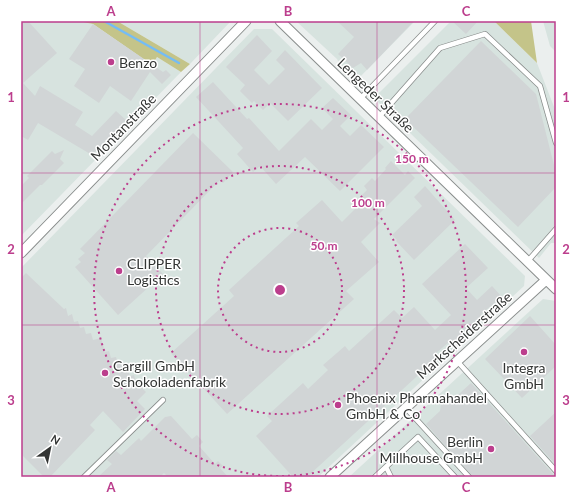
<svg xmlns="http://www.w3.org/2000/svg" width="577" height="498" font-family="Lato,sans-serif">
<rect width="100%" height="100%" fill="#ebefee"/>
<path fill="#d7e3df" d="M21 21H78L93 24 152 65 157 57 181 72 21 236Z
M117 21H231L190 64Z
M296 21H415L356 81 339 63 337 59Z
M451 21H494L537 63 556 112V243H551L539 258 374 98Z
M543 21H556V52L550 46Z
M254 29H272L525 276 524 286 318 477H21V268Z
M543 299 556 301V477H349Z"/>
<path fill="#c4c489" d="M78 21H117L190 64 181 72 157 57 152 65 93 24Z
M494 21H531L537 63Z"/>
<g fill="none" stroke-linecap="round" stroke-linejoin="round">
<path stroke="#74bcf5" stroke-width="2.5" d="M104 21 179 63"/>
</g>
<path fill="#d1d5d6" d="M21 21H28L57 53 23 83 35 96 40 86 83 112 75 125 92 136 116 111 126 120 92 155 38 123 28 140 21 136Z
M337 21H414L367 70 361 63 353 68 338 54 354 37Z
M452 21H478L466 34Z
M93 24 163 72 166 70 171 75 162 84 150 72 131 101 110 86 99 103 74 86 85 69 69 59Z
M257 35 272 51 254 70 269 85 285 69 276 60 285 50 322 88 288 121 270 103 263 110 254 101 252 103 240 91 245 85 226 67Z
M481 41 536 94 556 173V187L518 227 405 119Z
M213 82 247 119 249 118 279 151 311 119 322 130 333 119 322 108 333 98 351 115 340 126 350 136 361 125 384 147 340 191 305 157 276 184 260 166 253 172 237 154 243 148 196 97Z
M193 133 233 172 223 183 220 180 146 256 163 274 118 315 75 267 81 262 78 259 85 253 80 249Z
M64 150 60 159 64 163 42 185H40L21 204V186L29 178 27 176 52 151 55 154Z
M391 161 405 175 408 171 415 178 374 219 380 223 361 242 379 262 346 291 354 299 227 414 171 353 234 296 229 290 299 226 296 223 322 200 342 222 358 206 354 203 367 190 364 186 372 178 375 181 386 169 385 168Z
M425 186 455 220 414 260 396 241 397 240 392 235 422 206 414 197Z
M465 244 488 268 466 288 477 300 492 286 502 297 481 314 482 316 451 344 449 342 435 354 438 357 307 477H293L256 436 272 421 267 416 303 383 308 389 328 370 323 365 345 346 349 351 394 310 402 318 414 307 435 330 451 315 422 284Z
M26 273 64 309 66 308 68 316 72 314 74 322 78 321 80 328 84 327 86 334 91 333 93 340 101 338 105 352 109 351 111 358 116 357 118 364 122 363 124 370 128 369 130 376 134 375 136 382 141 381 143 389 146 392 137 401 145 409 123 432 103 411 90 425 95 430 50 477H44L21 454V278Z
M530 316 556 345V366L522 398 485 359Z
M471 383 553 474 556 475V477H473L426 424 440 411 441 404 449 403Z
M556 412V465L530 436Z
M171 416 192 439 197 435 203 442 199 446 215 464 218 461 223 466 220 468 228 477H168L164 473 160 477H98L112 464 107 460 116 451 121 455 139 438 141 441 165 417Z"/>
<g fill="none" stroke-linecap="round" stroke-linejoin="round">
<defs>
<path id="lane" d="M360 99 435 21
M379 117 440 48 485 34 540 86 556 143
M527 262 556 229
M457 361 556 471
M405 407 469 477
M386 467 391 477
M84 477 163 400
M375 477 418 437 455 477"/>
<path id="street" d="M280 21 556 289
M21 253 246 21
M330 477 546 280"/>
</defs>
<use href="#lane" stroke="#898d8c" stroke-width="6"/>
<use href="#street" stroke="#898d8c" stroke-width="11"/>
<use href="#lane" stroke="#fff" stroke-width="4.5"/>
<use href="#street" stroke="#fff" stroke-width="9"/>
</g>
<path fill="none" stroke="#bc3e8d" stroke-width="1" stroke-opacity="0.55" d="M200 21V477M377 21V477M21 173H556M21 325H556"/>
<g fill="none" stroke="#bc3e8d" stroke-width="2" stroke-dasharray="2 4">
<circle cx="280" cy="290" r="62"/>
<circle cx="280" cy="290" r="124"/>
<circle cx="280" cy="290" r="186"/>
</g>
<g fill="#bc3e8d" stroke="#fff" stroke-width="1.5">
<circle cx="111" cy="62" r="4"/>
<circle cx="119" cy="271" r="4"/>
<circle cx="524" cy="352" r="4"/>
<circle cx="105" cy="373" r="4"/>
<circle cx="338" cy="405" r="4"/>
<circle cx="491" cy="449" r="4"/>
</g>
<g text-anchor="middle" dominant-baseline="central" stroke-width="3" stroke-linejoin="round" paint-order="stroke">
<g font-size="14" fill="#333534" stroke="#fff" text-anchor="start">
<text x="119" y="62">Benzo</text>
<text x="127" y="263">CLIPPER<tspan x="127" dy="16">Logistics</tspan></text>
<text x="113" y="365">Cargill GmbH<tspan x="113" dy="16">Schokoladenfabrik</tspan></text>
<text x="524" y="367" text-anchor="middle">Integra<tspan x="524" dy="16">GmbH</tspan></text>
<text x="346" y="397">Phoenix Pharmahandel<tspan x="346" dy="16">GmbH &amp; Co</tspan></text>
<text x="483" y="441" text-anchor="end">Berlin<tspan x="483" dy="16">Millhouse GmbH</tspan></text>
</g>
<g font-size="14" fill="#333534" stroke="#fff">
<text transform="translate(376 95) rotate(44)">Lengeder Straße</text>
<text transform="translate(123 127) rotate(-46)">Montanstraße</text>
<text transform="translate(464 335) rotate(-42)">Markscheiderstraße</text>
</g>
</g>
<circle cx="280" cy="290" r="6" fill="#bc3e8d" stroke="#fff" stroke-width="2"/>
<g font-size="12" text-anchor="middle" font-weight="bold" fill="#bc3e8d" stroke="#fff" stroke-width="3" stroke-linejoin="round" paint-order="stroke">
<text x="412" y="163">150 m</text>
<text x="368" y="207">100 m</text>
<text x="324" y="250">50 m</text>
</g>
<rect width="577" height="498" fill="none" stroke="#ffffff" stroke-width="44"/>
<g transform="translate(50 448) rotate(33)" stroke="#ffffff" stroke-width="3" paint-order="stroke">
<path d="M0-3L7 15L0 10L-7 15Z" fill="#333534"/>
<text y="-6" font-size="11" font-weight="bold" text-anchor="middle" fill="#333534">N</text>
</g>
<rect x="22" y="22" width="533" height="454" fill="none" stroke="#bc3e8d" stroke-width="1.5"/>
<g font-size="13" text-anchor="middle" font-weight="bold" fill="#bc3e8d">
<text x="111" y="16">A</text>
<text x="288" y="16">B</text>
<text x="466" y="16">C</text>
<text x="11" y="102">1</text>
<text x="566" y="102">1</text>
<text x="11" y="254">2</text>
<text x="566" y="254">2</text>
<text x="11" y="405">3</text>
<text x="566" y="405">3</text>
<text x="111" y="492">A</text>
<text x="288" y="492">B</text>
<text x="466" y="492">C</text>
</g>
</svg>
